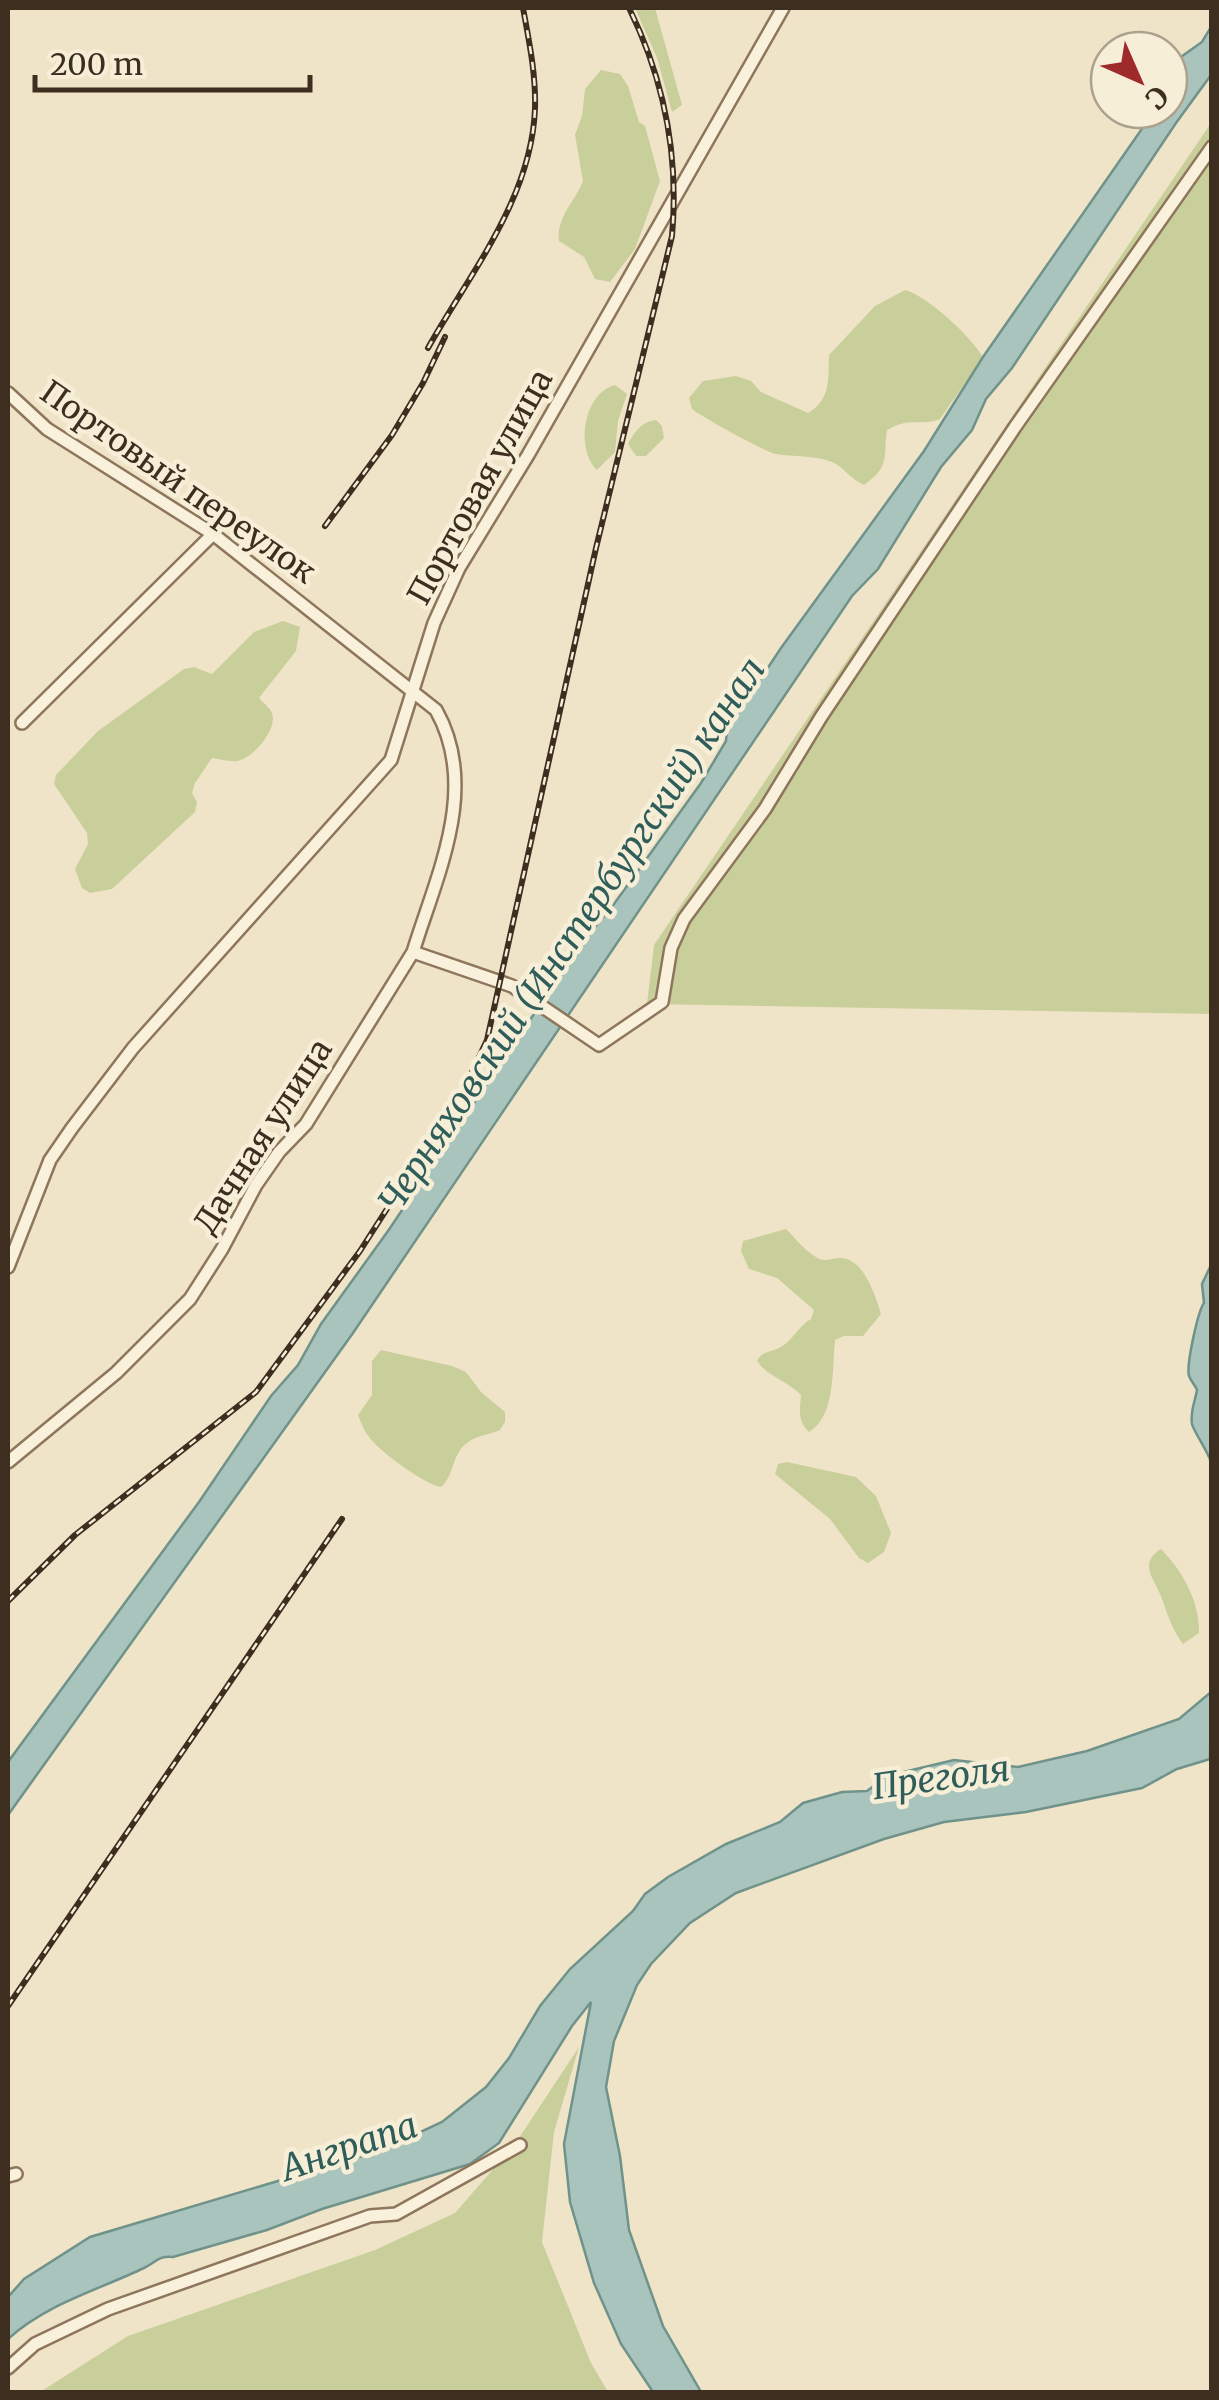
<svg xmlns="http://www.w3.org/2000/svg" width="1219" height="2400" font-family="Merriweather,serif">
<rect width="100%" height="100%" fill="#f0e4c8"/>
<path fill="#c9cf9b" d="M635 8H655L682 105 672 112 657 58Z
M601 70 620 74 628 86 639 122 645 126 660 181 635 249 610 282 595 279 584 257 559 241C556 217 575 202 583 181L575 135 582 116 585 89Z
M1211 123V1014L647 1004 654 945Z
M905 290C928 296 971 337 983 357L940 419C920 427 911 416 887 430 883 457 891 466 864 485 850 479 844 467 832 462 814 455 794 457 776 454 765 452 702 417 692 409L689 398 703 381 736 376 751 381 761 392 808 413C831 400 828 379 829 355L875 306Z
M615 385 627 394 618 421 615 452 597 470C575 450 583 393 615 385Z
M656 420 662 426 664 438 646 456H636L628 444C635 431 641 422 656 420Z
M283 621 300 627 296 651 259 698C264 704 273 709 273 718 273 734 253 758 237 761 229 762 220 759 212 758L195 783 192 793 197 802 195 812 112 889 90 893 82 888 75 869 88 844 87 833 54 784 56 775 98 731 184 669 194 667 212 674 254 632Z
M786 1229C795 1238 805 1251 816 1257 825 1263 830 1258 840 1258 864 1258 875 1295 881 1314L863 1336H844L835 1340C832 1367 836 1417 809 1432 797 1420 800 1410 801 1395 788 1381 764 1375 757 1360 765 1350 769 1353 779 1348 792 1342 798 1326 811 1319L814 1310 777 1278 749 1269 741 1251 743 1241Z
M381 1350 452 1366 466 1372 481 1392 505 1412V1422L500 1430C489 1435 477 1435 467 1443 451 1455 455 1475 441 1487 425 1485 379 1451 369 1437 364 1431 361 1423 358 1415L372 1395V1361Z
M787 1462 856 1477 876 1496 891 1533 884 1552 868 1563 859 1558 830 1519 775 1474 778 1464Z
M1161 1549C1182 1570 1200 1602 1199 1633L1183 1644C1171 1627 1169 1618 1162 1599 1155 1579 1137 1564 1161 1549Z
M579 2047 554 2132 542 2242 591 2363 608 2392H40L128 2336 375 2250 455 2213 515 2144Z"/>
<path fill="#a9c4bc" stroke="#6f938a" stroke-width="2.5" d="M1211 27V75L1176 123 1012 368 986 399 972 430 941 467 878 569 852 596 353 1333 8 1815V1762L199 1502 271 1396 298 1365 321 1324 388 1231 581 944 614 904 701 783 726 741 727 730 781 648 924 451 983 357 1155 110H1169V86L1177 70 1178 59 1202 42Z
M1211 1265V1462C1207 1450 1194 1432 1192 1424 1190 1411 1195 1402 1197 1390 1195 1385 1191 1381 1189 1376 1186 1365 1198 1311 1204 1303L1202 1284Z
M1211 1692 1210 1759 1177 1769 1142 1788 1026 1812 944 1822 884 1839 736 1893 690 1923 651 1964 637 1985 614 2041 606 2087 620 2156 629 2230 663 2326 701 2392H653L621 2344 594 2283 570 2202 564 2144 591 2002 572 2026 499 2143 470 2164 322 2209 267 2230 173 2257C159 2255 155 2263 144 2268 98 2290 46 2304 8 2339V2297L24 2279 90 2237 382 2150 442 2122 486 2087 509 2058 540 2006 570 1969 633 1911 645 1894 668 1877 726 1844 780 1822 803 1803 842 1792 867 1791 887 1776 954 1760 1018 1767 1087 1751 1179 1719Z"/>
<g fill="none" stroke-linecap="round" stroke-linejoin="round">
<defs>
<path id="minor" d="M8 393 47 429 213 534 436 710C480 788 437 874 413 952
M22 723 213 534
M8 1267 50 1160 72 1128 133 1048 391 760 434 623 459 568 528 455 783 8
M8 1462 116 1373 190 1299 222 1249 256 1185 279 1152 306 1124 413 952 512 986 599 1045 662 1002 671 948 684 919 765 809 821 717 1015 427 1212 147
M8 2176 16 2174
M8 2368 35 2344 108 2309 370 2216 396 2214 520 2145"/>
</defs>
<use href="#minor" stroke="#8d765c" stroke-width="16"/>
<use href="#minor" stroke="#faf1dc" stroke-width="11"/>
<defs>
<path id="rail" d="M428 348C470 273 532 198 535 108 536 74 529 41 523 8
M325 526 392 435 423 383 445 337
M8 1601 75 1535 256 1392 360 1251 465 1087 487 1040 596 548 672 236C679 157 664 79 629 8
M8 2006 342 1519"/>
</defs>
<use href="#rail" stroke="#3d2e20" stroke-width="6"/>
<use href="#rail" stroke="#f7eed8" stroke-width="2.5" stroke-dasharray="8" stroke-linecap="butt"/>
</g>
<g text-anchor="middle" dominant-baseline="central" stroke-width="9" stroke-linejoin="round" paint-order="stroke">
<g font-size="32" fill="#3d2e20" stroke="#f7eed8">
<text transform="translate(178 482) rotate(35)">Портовый переулок</text>
<text transform="translate(480 487) rotate(-61)">Портовая улица</text>
<text transform="translate(263 1136) rotate(-57)">Дачная улица</text>
</g>
<g font-size="35" font-style="italic" fill="#2f5d5a" stroke="#f7eed8">
<text transform="translate(572 935) rotate(-56)">Черняховский (Инстербургский) канал</text>
<text transform="translate(941 1778) rotate(-8)">Преголя</text>
<text transform="translate(349 2147) rotate(-19)">Анграпа</text>
</g>
</g>
<rect width="1219" height="2400" fill="none" stroke="#3d2e20" stroke-width="20"/>
<g transform="translate(1139 80) rotate(135)"><circle r="48" fill="#f7eed8" stroke="#ada18e" stroke-width="2.5"/>
<path d="M0-8L18 38L0 25L-18 38Z" fill="#9e2a2b"/>
<text y="-15" font-size="28" font-weight="bold" text-anchor="middle" fill="#3d2e20">С</text>
</g>
<path d="M35 75v15h275v-15" fill="none" stroke="#3d2e20" stroke-width="5"/>
<text x="50" y="75" font-size="30" fill="#3d2e20" stroke="#f7eed8" stroke-width="8" paint-order="stroke">200 m</text>
</svg>
